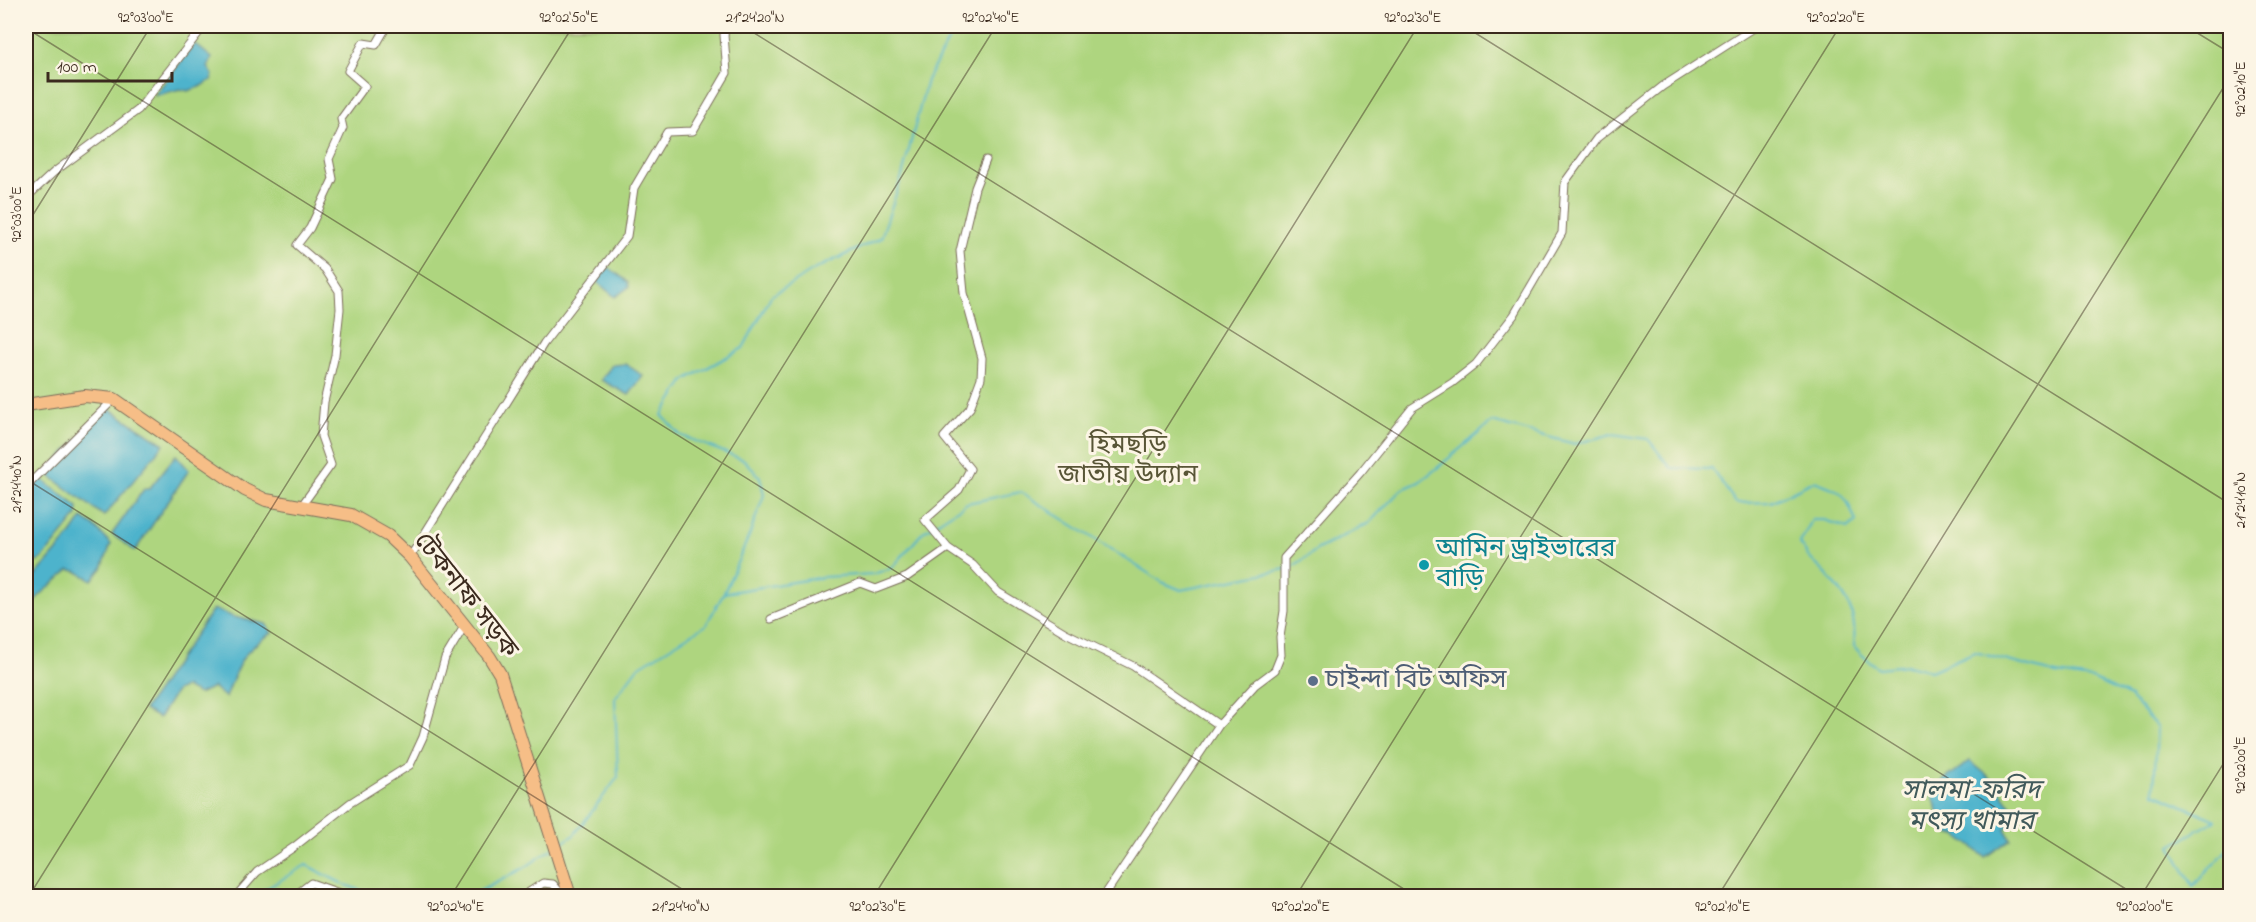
<svg xmlns="http://www.w3.org/2000/svg" width="2256" height="922" font-family="'Indie Flower','Noto Sans Bengali',sans-serif">
<rect width="100%" height="100%" fill="#fcf5e5"/>
<filter id="ink" filterUnits="userSpaceOnUse"><feTurbulence type="fractalNoise" baseFrequency=".0167" numOctaves="2"/><feDisplacementMap in="SourceGraphic" scale="12" xChannelSelector="R" yChannelSelector="G"/><feConvolveMatrix kernelMatrix="1 2 1 2 8 2 1 2 1" color-interpolation-filters="sRGB"/></filter>
<filter id="wash" filterUnits="userSpaceOnUse"><feTurbulence type="fractalNoise" baseFrequency=".008" numOctaves="4" result="noise"/><feDisplacementMap in="SourceGraphic" scale="24" xChannelSelector="R" yChannelSelector="G"/><feGaussianBlur stdDeviation="1.35" result="paint"/><feColorMatrix in="noise" values="0 0 0 0 0 0 0 0 0 0 0 0 0 0 0 0 0 1.4 0 .05"/><feComposite in="paint" operator="in"/></filter>
<g filter="url(#wash)">
<rect width="100%" height="100%" fill="#f1e6ca"/>
<path fill="#aed57f" stroke="#74804e" stroke-width="1.5" d="M26 26H2230V896H26Z"/>
<path fill="#4db3cc" stroke="#446e75" stroke-width="1.5" d="M195 44 212 58 208 67 213 75 211 80 202 86 188 91 180 89 154 96Z
M608 267 628 282 629 287 615 297 597 282Z
M626 364 643 376 629 395 601 380 612 365Z
M108 408 164 444 104 516 46 473Z
M176 455 189 470 135 551 112 534 144 489H149Z
M39 477 78 507 77 516 43 558 37 562 26 552V544L29 540 26 538V492Z
M82 518 93 525 111 544 102 568 92 580 76 571 69 570 39 596 31 606 26 603V564L36 575 69 537Z
M213 609 234 617 266 624 272 633C242 650 237 666 226 698L213 687 199 694 185 687 176 691 159 718 144 710Z
M1970 761 1999 785V789L2015 812 2007 816 2010 823 2005 829 2011 839 1985 857 1957 835H1950C1939 821 1936 805 1931 789Z"/>
<g fill="none" stroke-linecap="round" stroke-linejoin="round">
<path stroke="#4db3cc" stroke-width="2" d="M724 593 824 577 873 574 892 568 923 532 967 503 1021 492 1162 582 1181 590 1291 568 1318 549 1369 523 1401 490 1419 482 1436 469 1492 422 1575 444 1612 434 1648 439 1671 468 1712 469 1736 503 1771 502 1814 481C1843 491 1844 492 1856 521L1848 528 1824 520H1812L1800 543C1807 558 1812 560 1823 571 1847 596 1857 611 1854 646L1861 654 1878 668 1908 665 1931 671 1975 652 2056 674 2092 679 2130 697 2157 727 2154 793 2216 820 2171 846 2193 886 2230 847
M559 845 574 835 618 777 615 698 638 667 706 625 724 593 749 536 764 495 760 477 744 460 680 435 662 415 685 380 743 348 771 296 817 268 881 238 902 176 927 80 956 26
M257 896 259 893 306 865 343 884 376 896
M471 896 524 868 552 849"/>
</g>
</g>
<g filter="url(#ink)">
<g fill="none" stroke-linecap="round" stroke-linejoin="round">
<defs>
<path id="street" d="M26 198 54 172 138 110 204 26
M26 487 114 399
M302 505 331 465 321 436 324 402 335 355 340 309 339 291 325 269 297 245 310 228 333 179 329 159 343 128 341 119 365 86 348 71 363 43 376 45 387 26
M948 548 925 520 959 490 970 469 944 437 970 408 981 378 982 358 964 293 960 251 975 188 986 160
M410 557 544 343 627 236 634 188 667 132 693 131 727 73 724 35 726 26
M771 619 860 583 876 589 907 577 948 548 973 565 998 592 1066 633 1133 666 1219 725
M236 896 257 872 294 847 350 803 410 765 423 737 445 658 465 625
M294 896 311 883 348 896
M523 896 543 883 553 884 563 896
M1104 896 1219 725 1255 685 1275 670 1281 655 1280 637 1284 611V558L1360 473 1412 408 1452 383 1476 364 1514 315 1562 233 1565 182 1597 138 1663 86 1757 26"/>
<path id="highway" d="M26 405 85 396 114 399 245 490 266 500 351 515 388 536 410 557 489 656 500 674 570 896"/>
</defs>
<use href="#street" stroke="#7b6c5a" stroke-width="9"/>
<use href="#highway" stroke="#7b6c5a" stroke-width="14"/>
<use href="#street" stroke="#fff" stroke-width="7"/>
<use href="#highway" stroke="#f6be87" stroke-width="12"/>
</g>
</g>
<path fill="none" stroke="#3b2a1e" stroke-width="1.5" stroke-opacity="0.45" d="M743 26 2137 896M1464 26 2230 504M2186 26 2230 53M26 28 1415 896M26 226 151 26M26 479 693 896M29 896 573 26M451 896 996 26M874 896 1418 26M1296 896 1840 26M1718 896 2230 77M2141 896 2230 753"/>
<circle fill="#0f9aa8" stroke="#fcf5e5" stroke-width="2" cx="1424" cy="565" r="6"/>
<circle fill="#5c6f8a" stroke="#fcf5e5" stroke-width="2" cx="1313" cy="681" r="6"/>
<g text-anchor="middle" dominant-baseline="central" stroke-width="6" stroke-linejoin="round" paint-order="stroke">
<g font-size="26" fill="#585536" stroke="#fcf5e5">
<text x="1128" y="446">হিমছড়ি<tspan x="1128" dy="30">জাতীয় উদ্যান</tspan></text>
</g>
<g font-size="26" fill="#0d838f" stroke="#fcf5e5" text-anchor="start">
<text x="1436" y="550">আমিন ড্রাইভারের<tspan x="1436" dy="30">বাড়ি</tspan></text>
</g>
<g font-size="26" fill="#3b2a1e" stroke="#fcf5e5">
<text transform="translate(465 596) rotate(52)">টেকনাফ সড়ক</text>
</g>
<g font-size="26" fill="#4e5e75" stroke="#fcf5e5" text-anchor="start">
<text x="1325" y="681">চাইন্দা বিট অফিস</text>
</g>
<g font-size="27" font-style="italic" fill="#415a5b" stroke="#fcf5e5">
<text x="1971" y="791">সালমা-ফরিদ<tspan x="1971" dy="31">মৎস্য খামার</tspan></text>
</g>
</g>
<rect width="2256" height="922" fill="none" stroke="#fcf5e5" stroke-width="66"/>
<path d="M48 72v9h124v-9" fill="none" stroke="#3b2a1e" stroke-width="3"/>
<text x="57" y="72" font-size="18" fill="#3b2a1e" stroke="#fcf5e5" stroke-width="4.5" paint-order="stroke">100 m</text>
<rect x="33" y="33" width="2190" height="856" fill="none" stroke="#3b2a1e" stroke-width="2"/>
<g font-size="15" text-anchor="middle" fill="#3b2a1e">
<text x="146" y="22">92°03'00"E</text>
<text x="569" y="22">92°02'50"E</text>
<text x="755" y="22">21°24'20"N</text>
<text x="991" y="22">92°02'40"E</text>
<text x="1413" y="22">92°02'30"E</text>
<text x="1836" y="22">92°02'20"E</text>
<text transform="translate(2240 89) rotate(-90)" y="5">92°02'10"E</text>
<text transform="translate(16 214) rotate(-90)" y="5">92°03'00"E</text>
<text transform="translate(16 484) rotate(-90)" y="5">21°24'40"N</text>
<text transform="translate(2240 500) rotate(-90)" y="5">21°24'10"N</text>
<text transform="translate(2240 765) rotate(-90)" y="5">92°02'00"E</text>
<text x="456" y="911">92°02'40"E</text>
<text x="681" y="911">21°24'40"N</text>
<text x="878" y="911">92°02'30"E</text>
<text x="1301" y="911">92°02'20"E</text>
<text x="1723" y="911">92°02'10"E</text>
<text x="2145" y="911">92°02'00"E</text>
</g>
</svg>
